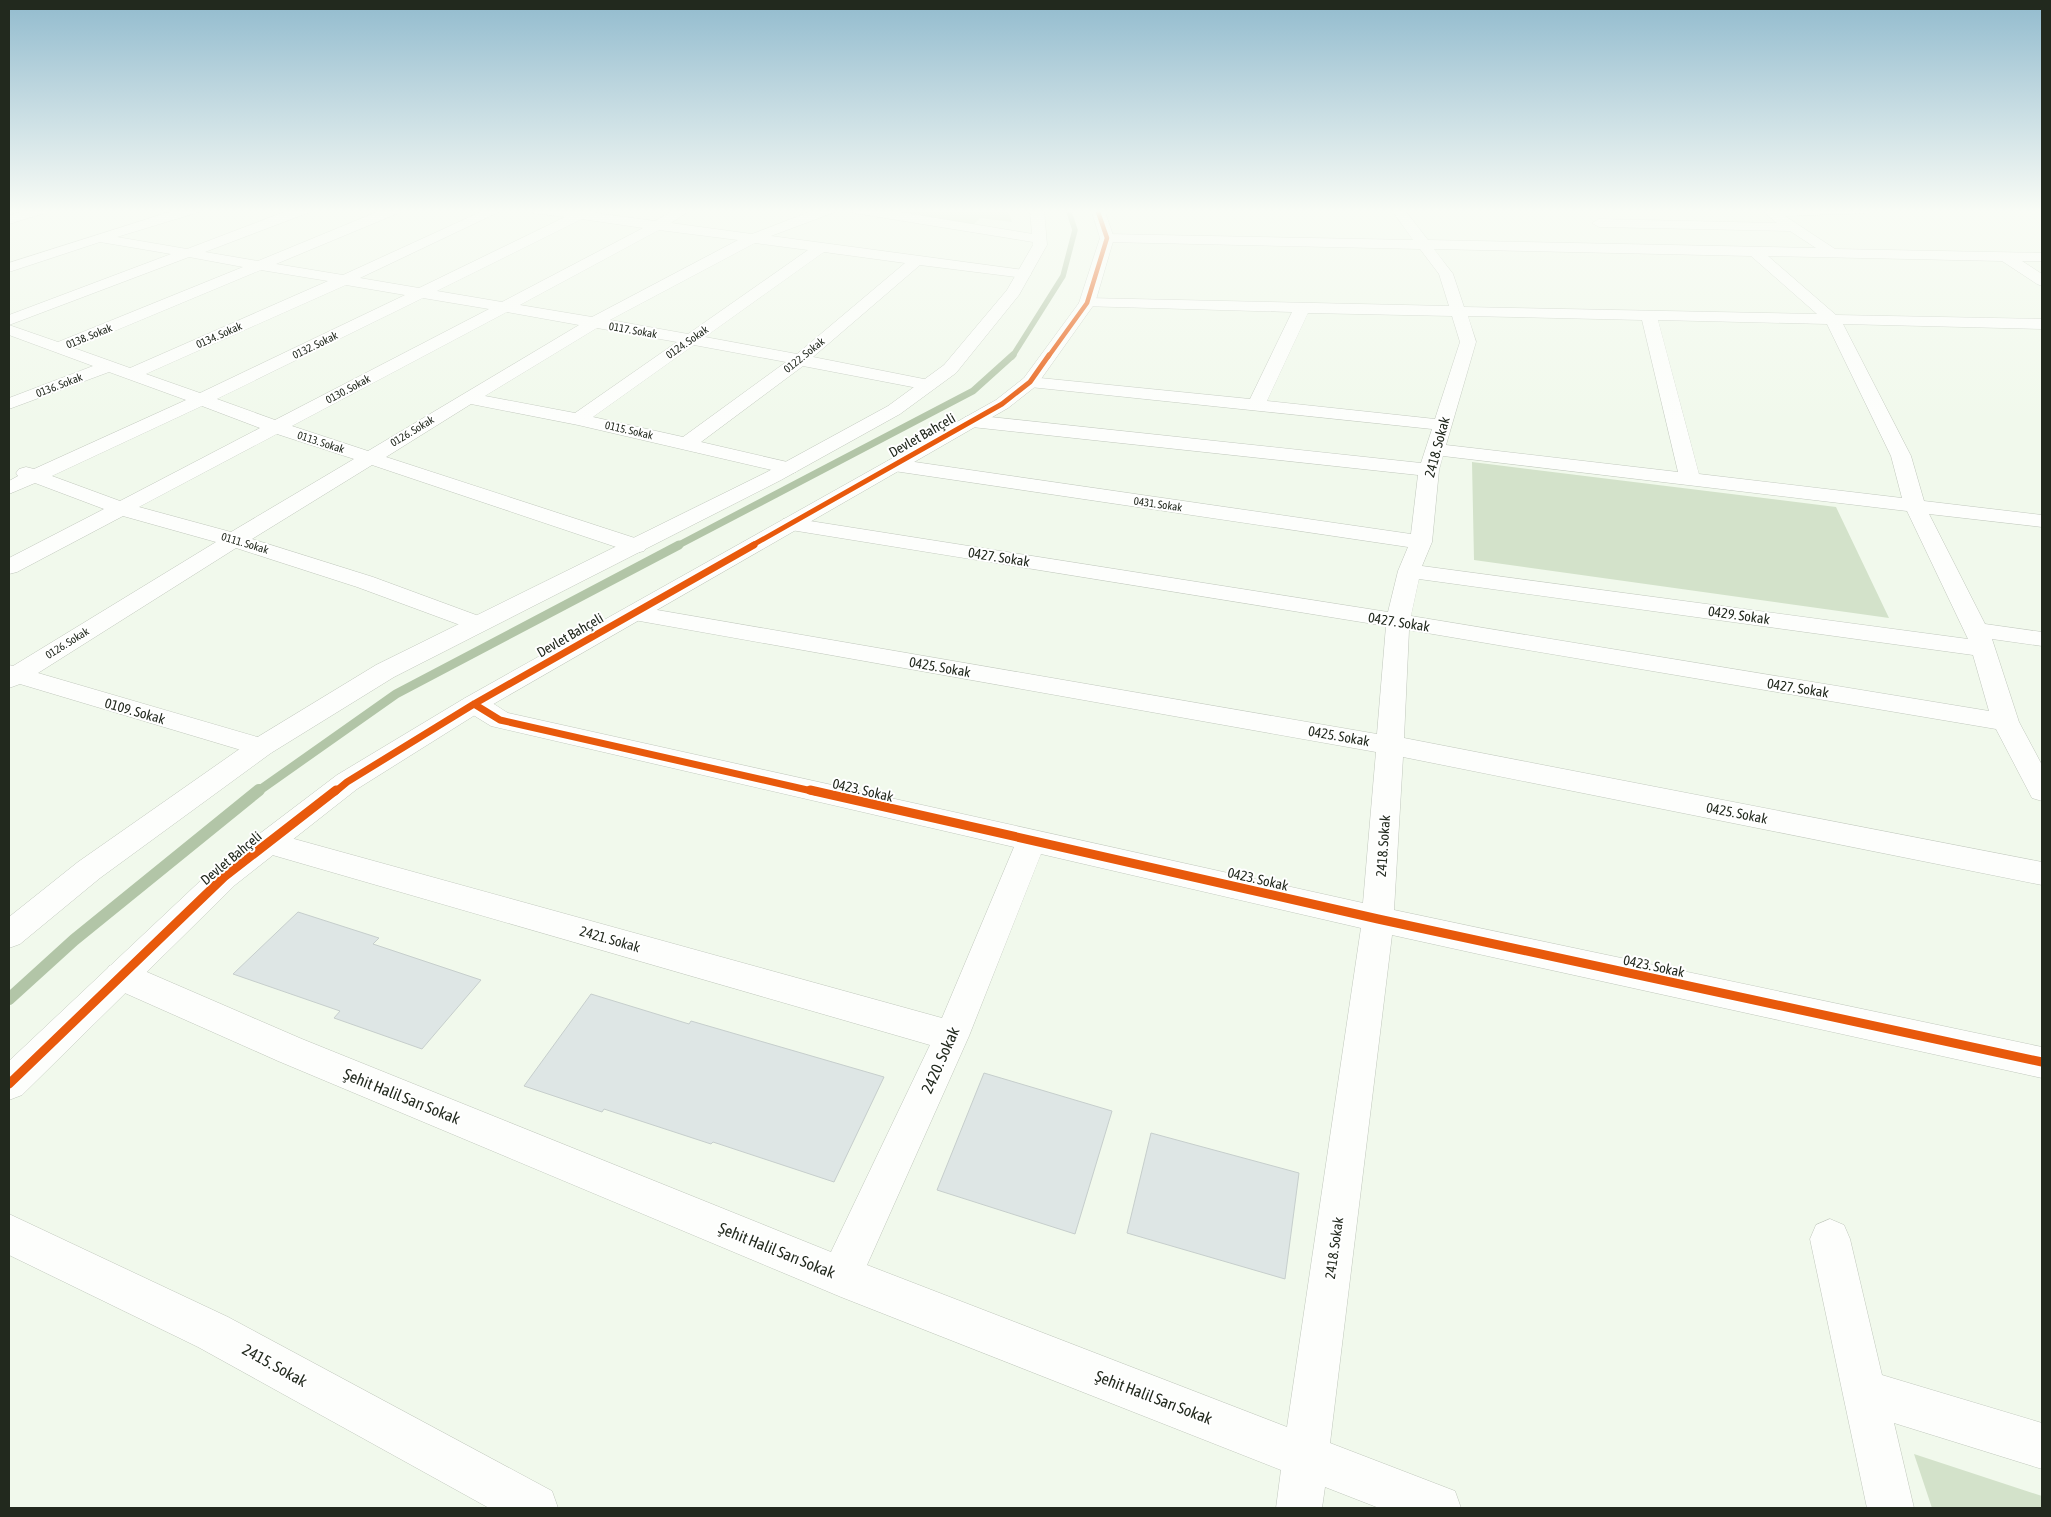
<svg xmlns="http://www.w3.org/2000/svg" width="2051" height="1517" font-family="'Asap Condensed',sans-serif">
<rect width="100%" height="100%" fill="#f1f9ec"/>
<path fill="#d3e2ca" d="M914 209H1007L1012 222 980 218 973 225 901 215Z
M1472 462 1836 507 1889 618 1474 560Z
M1914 1454 2042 1496V1508H1932Z"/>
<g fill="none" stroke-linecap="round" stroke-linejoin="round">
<path stroke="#b2c5a7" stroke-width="5.5" d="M1012 357 1063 276 1075 230 1068 209"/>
<path stroke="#b2c5a7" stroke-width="7" d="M677 546 973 391 1013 355"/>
<path stroke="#b2c5a7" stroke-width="9" d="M257 792 396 694 679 545"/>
<path stroke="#b2c5a7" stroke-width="12" d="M9 999 74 940 259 790"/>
</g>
<path fill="#dee6e5" stroke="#c6cecc" d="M298 912 379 938 373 944 481 980 422 1049 334 1018 340 1011 233 974Z
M591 994 689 1024 691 1021 884 1077 834 1182 713 1142 711 1144 604 1109 602 1112 524 1086Z
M984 1073 1112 1111 1075 1234 937 1190Z
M1151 1133 1299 1173 1285 1279 1127 1233Z"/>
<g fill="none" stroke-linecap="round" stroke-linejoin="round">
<defs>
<path id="minor" d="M29 209H49L48 212 9 224V216Z
M179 209H200L199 212 117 237 187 249 292 209H311L310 212 205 252 258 261 384 209H402L401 212 276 264 343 275 487 209H505L360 278 419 288 565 217 533 213 527 209 578 211 599 209 595 213 655 221 676 209H692L671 223 752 234 817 209H836L835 212 771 236 1024 270 1029 271 1031 274 1029 277 1024 278 920 265 813 357 934 381 937 385 934 389 928 390 803 366 701 442 796 464 799 468 796 472 789 474 578 425 471 404 386 457 644 541 647 546 644 551 636 553 628 551 372 465 252 539 373 577 487 619 491 624 487 629 479 631 471 629 357 587 236 548 38 673 271 741 275 747 271 753 261 756 20 684 9 688V665L13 666 216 542 123 516 17 572 9 574V558L104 509 35 483 9 494V481L18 476 16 473 19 469 26 467 34 469 186 400 109 372 9 409V398L93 366 9 335V325L58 342 243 267 189 257 9 325V315L171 254 100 242 9 272V263ZM582 219 643 228 502 302 437 291ZM659 230 738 240 592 317 520 305ZM755 243 808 250 688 334 610 320ZM824 252 905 263 797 354 705 337ZM261 270 328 281 130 368 74 348ZM346 285 405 295 200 393 146 374ZM423 298 489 309 275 420 217 399ZM507 312 579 325 368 451 292 426ZM597 328 677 342 575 413 485 396ZM694 345 786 362 683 437 593 417ZM202 406 260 428 120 501 52 476ZM277 434 354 459 231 532 139 507Z
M848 209H881L1039 235 1046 239 1039 243 854 213Z
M1391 209H1404L1428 240 1816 248 1790 231 1599 227 1592 223 1599 219 1777 223 1760 209H1873L1867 213 1785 216 1835 249 2042 253V261H2022L2042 274V286L2037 284 2002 261 1768 256 1836 315 2042 319V329L1843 324 1911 456 1924 501 2042 515V527L1929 514 1985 624 2042 632V646L1992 639 2019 722 2042 765V801L2032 798 1996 729 1409 630 1404 738 2042 862V885L1403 757 1394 910 2042 1047V1078L1392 935 1330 1443 1455 1491 1461 1508H1379L1325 1487 1322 1508H1276L1281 1470 841 1297 278 1061 109 986 104 976 109 966 121 962 133 966 302 1039 831 1252 930 1045 269 854 258 851 254 843 258 835 269 832 942 1018 1014 847 491 726 465 710 461 704 465 698C482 693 494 705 508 713L1363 903 1376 752 634 620 626 618 622 613 626 608 634 606 1377 734 1386 626 791 530 783 529 780 524 783 519 791 518 1388 612 1398 571 1408 547 894 471 887 469 884 465 887 461 894 459 1411 534 1418 475 972 427 965 425 963 421 965 417 972 415 1421 463 1432 429 1030 387 1024 386 1021 382 1024 378 1030 377 1250 399 1292 312 1081 306 1079 303 1081 300 1087 298 1449 306 1439 274 1420 249 1107 242 1100 238 1107 234 1413 240ZM1434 249 1751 256 1817 314 1464 307 1453 274ZM1308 313 1452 316 1460 342 1435 419 1267 401ZM1468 316 1642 320 1678 472 1446 445 1476 342ZM1658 320 1827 324 1891 456 1902 498 1699 474ZM1443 456 1907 511 1968 639 1422 566 1432 542 1439 470ZM1419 579 1973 655 1989 711 1411 616ZM1041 854 1361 928 1287 1427 867 1265 969 1036Z
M9 1214 228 1317 552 1491 558 1508H489L198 1347 9 1255Z
M1830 1219 1844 1225 1850 1239 1882 1375 2042 1423V1469L1894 1423 1914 1508H1867L1810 1239 1816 1225Z"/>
<path id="tertiary" d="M1030 209H1044L1047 245 1019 295 956 373 900 414 781 480 394 677 271 753 100 878 20 944 9 948V917L78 862 251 741 376 665 767 472 888 406 944 365 1007 290 1033 245Z
M1091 209H1104L1114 238 1095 303 1036 386 1008 408 483 710 357 789 235 885 22 1095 9 1100V1061L213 869 337 775 465 698 996 400 1024 378 1079 303 1100 238Z"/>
</defs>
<use href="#minor" stroke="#c1c8bd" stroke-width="1"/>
<use href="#tertiary" stroke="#c1c8bd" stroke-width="1"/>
<use href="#minor" fill="#fdfefc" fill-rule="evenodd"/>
<use href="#tertiary" fill="#fdfefc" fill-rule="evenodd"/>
<defs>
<path id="cycleway-far3" d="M1048 357 1087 303 1107 238 1097 209"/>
<path id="cycleway-far2" d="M751 546 1002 404 1030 382 1049 355"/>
<path id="cycleway-far1" d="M474 704 500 720 816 792
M335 792 347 782 474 704 754 545"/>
<path id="cycleway" d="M810 790 1378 919 2042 1062
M9 1084 224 877 336 790"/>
</defs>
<use href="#cycleway-far3" stroke="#fff" stroke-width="6"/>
<use href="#cycleway-far2" stroke="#fff" stroke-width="8"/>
<use href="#cycleway-far1" stroke="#fff" stroke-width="10"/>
<use href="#cycleway" stroke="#fff" stroke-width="12"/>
<use href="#cycleway-far3" stroke="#e8590c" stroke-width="4.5"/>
<use href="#cycleway-far2" stroke="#e8590c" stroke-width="5"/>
<use href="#cycleway-far1" stroke="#e8590c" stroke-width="7"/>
<use href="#cycleway" stroke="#e8590c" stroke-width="9"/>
</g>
<linearGradient id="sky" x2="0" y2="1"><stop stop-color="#92bbce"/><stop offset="0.5" stop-color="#f9fcf6"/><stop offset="1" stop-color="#f9fcf6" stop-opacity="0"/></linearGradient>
<rect width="2051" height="422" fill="url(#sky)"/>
<g text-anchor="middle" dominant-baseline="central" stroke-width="4" stroke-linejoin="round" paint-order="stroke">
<g font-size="11" fill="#22291e" stroke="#fff">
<text transform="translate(633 330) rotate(10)">0117. Sokak</text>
<text transform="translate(219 335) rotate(-24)">0134. Sokak</text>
<text transform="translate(89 336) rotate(-22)">0138. Sokak</text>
<text transform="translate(687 342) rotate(-35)">0124. Sokak</text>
<text transform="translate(315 345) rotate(-26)">0132. Sokak</text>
<text transform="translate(804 355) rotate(-39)">0122. Sokak</text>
<text transform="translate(59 385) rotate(-21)">0136. Sokak</text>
<text transform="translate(348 389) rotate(-28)">0130. Sokak</text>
<text transform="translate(629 430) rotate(13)">0115. Sokak</text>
<text transform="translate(412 431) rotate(-31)">0126. Sokak</text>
<text transform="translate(321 442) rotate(18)">0113. Sokak</text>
<text transform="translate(1158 504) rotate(8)">0431. Sokak</text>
<text transform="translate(245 543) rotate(17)">0111. Sokak</text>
<text transform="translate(67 643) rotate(-32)">0126. Sokak</text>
</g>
<g font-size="14" fill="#22291e" stroke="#fff">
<text transform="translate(922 435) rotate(-30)">Devlet Bahçeli</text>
<text transform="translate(1437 447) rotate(-75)">2418. Sokak</text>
<text transform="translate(999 557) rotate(9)">0427. Sokak</text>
<text transform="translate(1739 615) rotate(8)">0429. Sokak</text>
<text transform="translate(1399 622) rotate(9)">0427. Sokak</text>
<text transform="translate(570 635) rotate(-30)">Devlet Bahçeli</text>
<text transform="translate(940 667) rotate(10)">0425. Sokak</text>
<text transform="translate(1798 688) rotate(9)">0427. Sokak</text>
<text transform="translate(135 711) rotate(16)">0109. Sokak</text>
<text transform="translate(1339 736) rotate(10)">0425. Sokak</text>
<text transform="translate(863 790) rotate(13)">0423. Sokak</text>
<text transform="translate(1737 813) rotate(11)">0425. Sokak</text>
<text transform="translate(1383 846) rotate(-86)">2418. Sokak</text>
<text transform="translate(231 858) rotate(-40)">Devlet Bahçeli</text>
<text transform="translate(1258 879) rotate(13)">0423. Sokak</text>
<text transform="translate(610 939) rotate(16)">2421. Sokak</text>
<text transform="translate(1654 966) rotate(12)">0423. Sokak</text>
<text transform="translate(1334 1248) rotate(-82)">2418. Sokak</text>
</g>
<g font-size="16" fill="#22291e" stroke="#fff">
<text transform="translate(940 1060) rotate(-66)">2420. Sokak</text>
<text transform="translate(402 1096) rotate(22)">Şehit Halil Sarı Sokak</text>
<text transform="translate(777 1250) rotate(22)">Şehit Halil Sarı Sokak</text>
<text transform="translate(275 1365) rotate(29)">2415. Sokak</text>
<text transform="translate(1154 1397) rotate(21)">Şehit Halil Sarı Sokak</text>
</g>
</g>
<rect width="2051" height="1517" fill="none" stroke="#22291e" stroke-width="20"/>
</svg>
